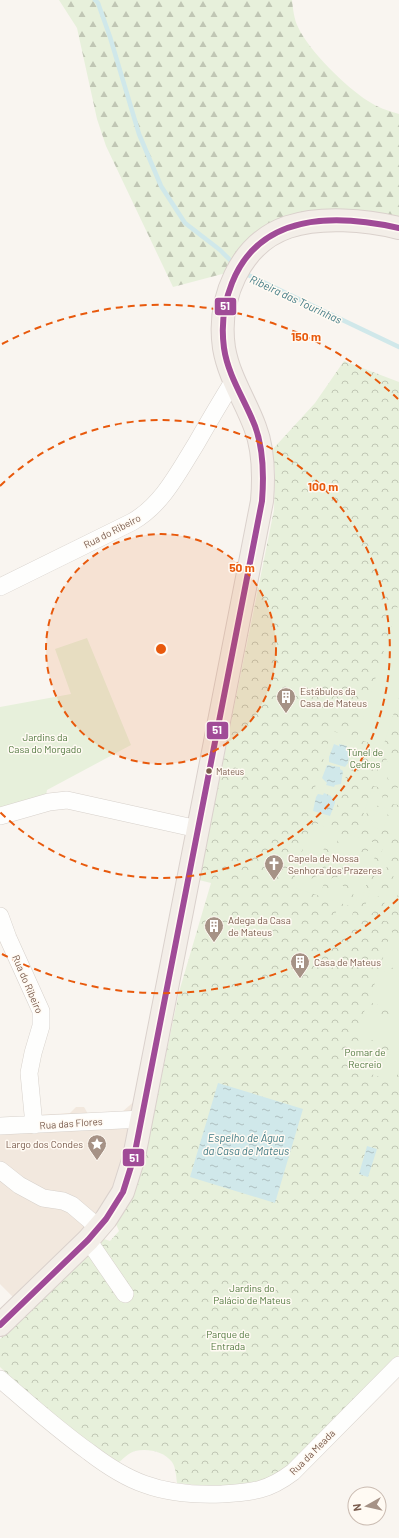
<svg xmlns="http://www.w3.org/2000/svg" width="399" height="1538" font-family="Barlow,sans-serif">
<defs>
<pattern id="forest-firs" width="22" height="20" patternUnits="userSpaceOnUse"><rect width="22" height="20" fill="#e7f0db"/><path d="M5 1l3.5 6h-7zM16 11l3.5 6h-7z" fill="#c0c6b4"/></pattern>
<pattern id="park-crowns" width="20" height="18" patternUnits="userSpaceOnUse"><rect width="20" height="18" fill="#e7f0db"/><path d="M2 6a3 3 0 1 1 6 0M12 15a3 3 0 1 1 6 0" fill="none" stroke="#c0c6b4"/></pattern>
<pattern id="water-ripples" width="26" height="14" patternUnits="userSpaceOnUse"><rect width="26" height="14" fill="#d0e8ea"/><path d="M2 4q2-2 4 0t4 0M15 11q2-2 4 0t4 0" fill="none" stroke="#aebfc0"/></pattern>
</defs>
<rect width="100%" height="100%" fill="#f9f5f0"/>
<path fill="#f2e8de" d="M137 1099 124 1168 101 1212 14 1298 0 1284V1122L39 1115 70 1113 76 1107H84L88 1114 122 1112Z"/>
<path fill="url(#forest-firs)" d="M59 0H292C293 9 294 19 298 27 309 51 346 87 368 101 377 107 388 111 399 114V221L319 212 226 273 173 287 106 146 97 119 77 28Z"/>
<path fill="url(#park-crowns)" d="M344 361 399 382V1355L282 1471 256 1483 216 1487 177 1483C176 1476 176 1468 172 1462 164 1451 147 1448 135 1451 128 1453 123 1459 117 1464 77 1433 36 1402 0 1367V1339L35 1307 104 1239 110 1241 119 1231 116 1224 135 1189 147 1147 179 992 211 883 199 880 274 510 275 471 272 450 315 403Z"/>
<path fill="#e7f0db" d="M399 602V697L383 747 357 739 332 823 307 814 332 731 357 738Z
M87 638 131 745 47 790 45 800 0 813V707L71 694 55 649Z
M385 755 399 760V782H394Z
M381 760 389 783 383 788 373 786Z
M395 787 399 788V805L391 804 387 799 390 790Z
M371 791 382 794 383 802 363 816Z
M385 807 389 810 383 830 363 823Z
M395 811H399V836L388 832Z
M315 823 340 832 335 850H329Z
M311 825 325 852 321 858 302 852Z
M345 834 376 843 345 855 339 851Z
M384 844 393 846 373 913 364 910Z
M378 847 369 875 348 868 347 859Z
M325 864a9 9 0 1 1 18 0a9 9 0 1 1-18 0Z
M300 858 319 863V869L293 883Z
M399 860V891L389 922 379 919Z
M345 872 368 879 360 906 342 875Z
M322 873 326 876 320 896 295 888Z
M338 877 355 908 326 898 332 878Z
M338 907 353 912 351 920 335 915Z
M391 932 399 935V970L381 964Z
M379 970 399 977V1012L369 1002Z
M365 1009 399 1020V1049L357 1035Z
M356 1040 399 1055V1069L395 1082 347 1066Z"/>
<path fill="url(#water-ripples)" d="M334 744 339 746V744L347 746 346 748 350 749 348 763 345 767 329 762V757Z
M327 765 340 767V769L343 771 341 784 335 785 334 787 326 785 327 783 322 778Z
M324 793 331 796V797L335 799V803L330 816 313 811 316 797 318 794 323 795Z
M218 1083 303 1109 275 1203 190 1177Z
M367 1146 377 1149 368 1177 359 1174Z"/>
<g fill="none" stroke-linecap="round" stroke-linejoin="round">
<path stroke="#d0e8ea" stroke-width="4.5" d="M95 0 98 3 110 37 139 134 161 186 185 223 220 250 234 264
M244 273 399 347"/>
<defs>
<path id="minor" d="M0 587 132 522C162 505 178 473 196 444 208 423 221 401 234 380
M0 816 49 802 67 800 198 829
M0 916 8 938 41 1011V1026L33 1053 29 1073 34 1125
M0 1126 142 1119
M0 1170 19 1185 43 1198 63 1201 72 1205 99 1228
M88 1240 125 1294
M0 1379C29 1404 58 1430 89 1452 106 1465 124 1477 144 1484 168 1493 197 1495 222 1494 253 1492 268 1491 293 1472L399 1365"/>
<path id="primary" d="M0 1325 88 1240 106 1219 123 1192 134 1157 262 501C264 477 264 450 255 427 245 400 229 377 224 348 217 300 239 244 288 227 321 216 366 220 399 228"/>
</defs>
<use href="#minor" stroke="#d7d1cb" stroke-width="18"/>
<use href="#primary" stroke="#dad1cc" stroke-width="24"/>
<use href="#minor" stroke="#fefefd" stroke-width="17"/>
<use href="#primary" stroke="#f3eee8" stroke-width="22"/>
<defs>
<path id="bus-1" d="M0 1325 88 1240 106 1219 123 1192 134 1157 262 501C264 476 264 450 255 426 245 400 228 376 224 348 221 326 224 303 232 283 260 212 337 214 399 228"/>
</defs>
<use href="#bus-1" stroke="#fffaf3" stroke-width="9"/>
<use href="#bus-1" stroke="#a04b97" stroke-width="6"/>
</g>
<circle cx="161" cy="649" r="115" fill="#e8590c" fill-opacity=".12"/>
<g fill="none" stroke="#e8590c" stroke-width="2" stroke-dasharray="7 5">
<circle cx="161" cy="649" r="115"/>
<path d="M0 486A229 229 0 1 1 0 812"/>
<path d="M398 899A344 344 0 0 1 2 954M2 344A344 344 0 0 1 398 399"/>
</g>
<defs>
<symbol id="building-pin" viewBox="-11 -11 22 30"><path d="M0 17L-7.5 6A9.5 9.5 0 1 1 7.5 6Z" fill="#a69286" stroke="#fffaf3"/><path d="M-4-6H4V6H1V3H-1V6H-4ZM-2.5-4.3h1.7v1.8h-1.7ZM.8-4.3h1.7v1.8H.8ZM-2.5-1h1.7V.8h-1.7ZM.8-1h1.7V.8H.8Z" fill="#fff"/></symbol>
<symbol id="church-pin" viewBox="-11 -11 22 30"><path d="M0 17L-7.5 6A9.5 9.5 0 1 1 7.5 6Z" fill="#a69286" stroke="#fffaf3"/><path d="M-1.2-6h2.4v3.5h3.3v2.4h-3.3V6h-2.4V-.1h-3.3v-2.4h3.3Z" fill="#fff"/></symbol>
<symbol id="sight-pin" viewBox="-11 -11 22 30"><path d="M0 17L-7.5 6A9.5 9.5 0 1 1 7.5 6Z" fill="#a69286" stroke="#fffaf3"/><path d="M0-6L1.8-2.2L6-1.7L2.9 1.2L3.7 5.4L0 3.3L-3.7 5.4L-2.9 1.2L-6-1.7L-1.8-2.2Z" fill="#fff"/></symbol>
</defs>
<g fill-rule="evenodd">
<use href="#building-pin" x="275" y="686" width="22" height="30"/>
<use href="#church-pin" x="263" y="853" width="22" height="30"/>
<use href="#building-pin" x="203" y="915" width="22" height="30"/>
<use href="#building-pin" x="289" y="951" width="22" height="30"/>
<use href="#sight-pin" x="86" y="1133" width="22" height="30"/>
</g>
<circle fill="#7a5c4d" stroke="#fffaf3" stroke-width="1.5" cx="209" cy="771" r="3.5"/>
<g text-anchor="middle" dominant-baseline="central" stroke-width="3" stroke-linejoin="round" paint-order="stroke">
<g font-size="9" fill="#7a5c4d" stroke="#fffaf3" text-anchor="start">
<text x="216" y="771">Mateus</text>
</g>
<g font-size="10" fill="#7a5c4d" stroke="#fffaf3">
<text transform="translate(112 531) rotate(-27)">Rua do Ribeiro</text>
<text transform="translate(28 984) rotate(67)">Rua do Ribeiro</text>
<text transform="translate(71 1123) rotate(-4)">Rua das Flores</text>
<text transform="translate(312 1452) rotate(-45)">Rua da Meada</text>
</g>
<g font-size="10" fill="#7a5c4d" stroke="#fffaf3" text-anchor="start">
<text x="300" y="691">Estábulos da<tspan x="300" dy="12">Casa de Mateus</tspan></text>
<text x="288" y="858">Capela de Nossa<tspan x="288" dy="12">Senhora dos Prazeres</tspan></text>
<text x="228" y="920">Adega da Casa<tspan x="228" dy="12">de Mateus</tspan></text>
<text x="314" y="962">Casa de Mateus</text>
<text x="83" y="1144" text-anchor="end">Largo dos Condes</text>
</g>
<g font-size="10" fill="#537a41" stroke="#fffaf3">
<text x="45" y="737">Jardins da<tspan x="45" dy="12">Casa do Morgado</tspan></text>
<text x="365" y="752">Túnel de<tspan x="365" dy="12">Cedros</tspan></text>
<text x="365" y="1052">Pomar de<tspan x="365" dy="12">Recreio</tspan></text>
<text x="252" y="1288">Jardins do<tspan x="252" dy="12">Palácio de Mateus</tspan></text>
<text x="228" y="1334">Parque de<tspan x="228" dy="12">Entrada</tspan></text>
</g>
<g font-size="11" font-style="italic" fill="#437c86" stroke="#fffaf3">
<text transform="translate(296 299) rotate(25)">Ribeira das Tourinhas</text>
<text x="246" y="1137">Espelho de Água<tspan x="246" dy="13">da Casa de Mateus</tspan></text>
</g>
</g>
<circle cx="161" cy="649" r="6" fill="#e8590c" stroke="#fffaf3" stroke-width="2"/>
<g font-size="12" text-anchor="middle" font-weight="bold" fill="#e8590c" stroke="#fffaf3" stroke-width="3" stroke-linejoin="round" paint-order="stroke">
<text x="306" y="341">150 m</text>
<text x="323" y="491">100 m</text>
<text x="242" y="572">50 m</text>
</g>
<g stroke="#fffaf3" stroke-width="1.5">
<rect x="214" y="297" width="23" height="19" rx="4" fill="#a04b97"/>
<rect x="206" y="721" width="23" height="19" rx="4" fill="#a04b97"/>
<rect x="122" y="1148" width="23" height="19" rx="4" fill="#a04b97"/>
</g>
<g font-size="11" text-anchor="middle" font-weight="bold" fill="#fff">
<text x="225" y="310">51</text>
<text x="217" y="734">51</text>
<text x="134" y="1162">51</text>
</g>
<g transform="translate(367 1506) rotate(262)"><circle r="19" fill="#fffaf3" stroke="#cabbb1"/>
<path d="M0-3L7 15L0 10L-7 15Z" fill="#a69286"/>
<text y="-6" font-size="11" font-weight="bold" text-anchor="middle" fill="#7a5c4d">N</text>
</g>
</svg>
